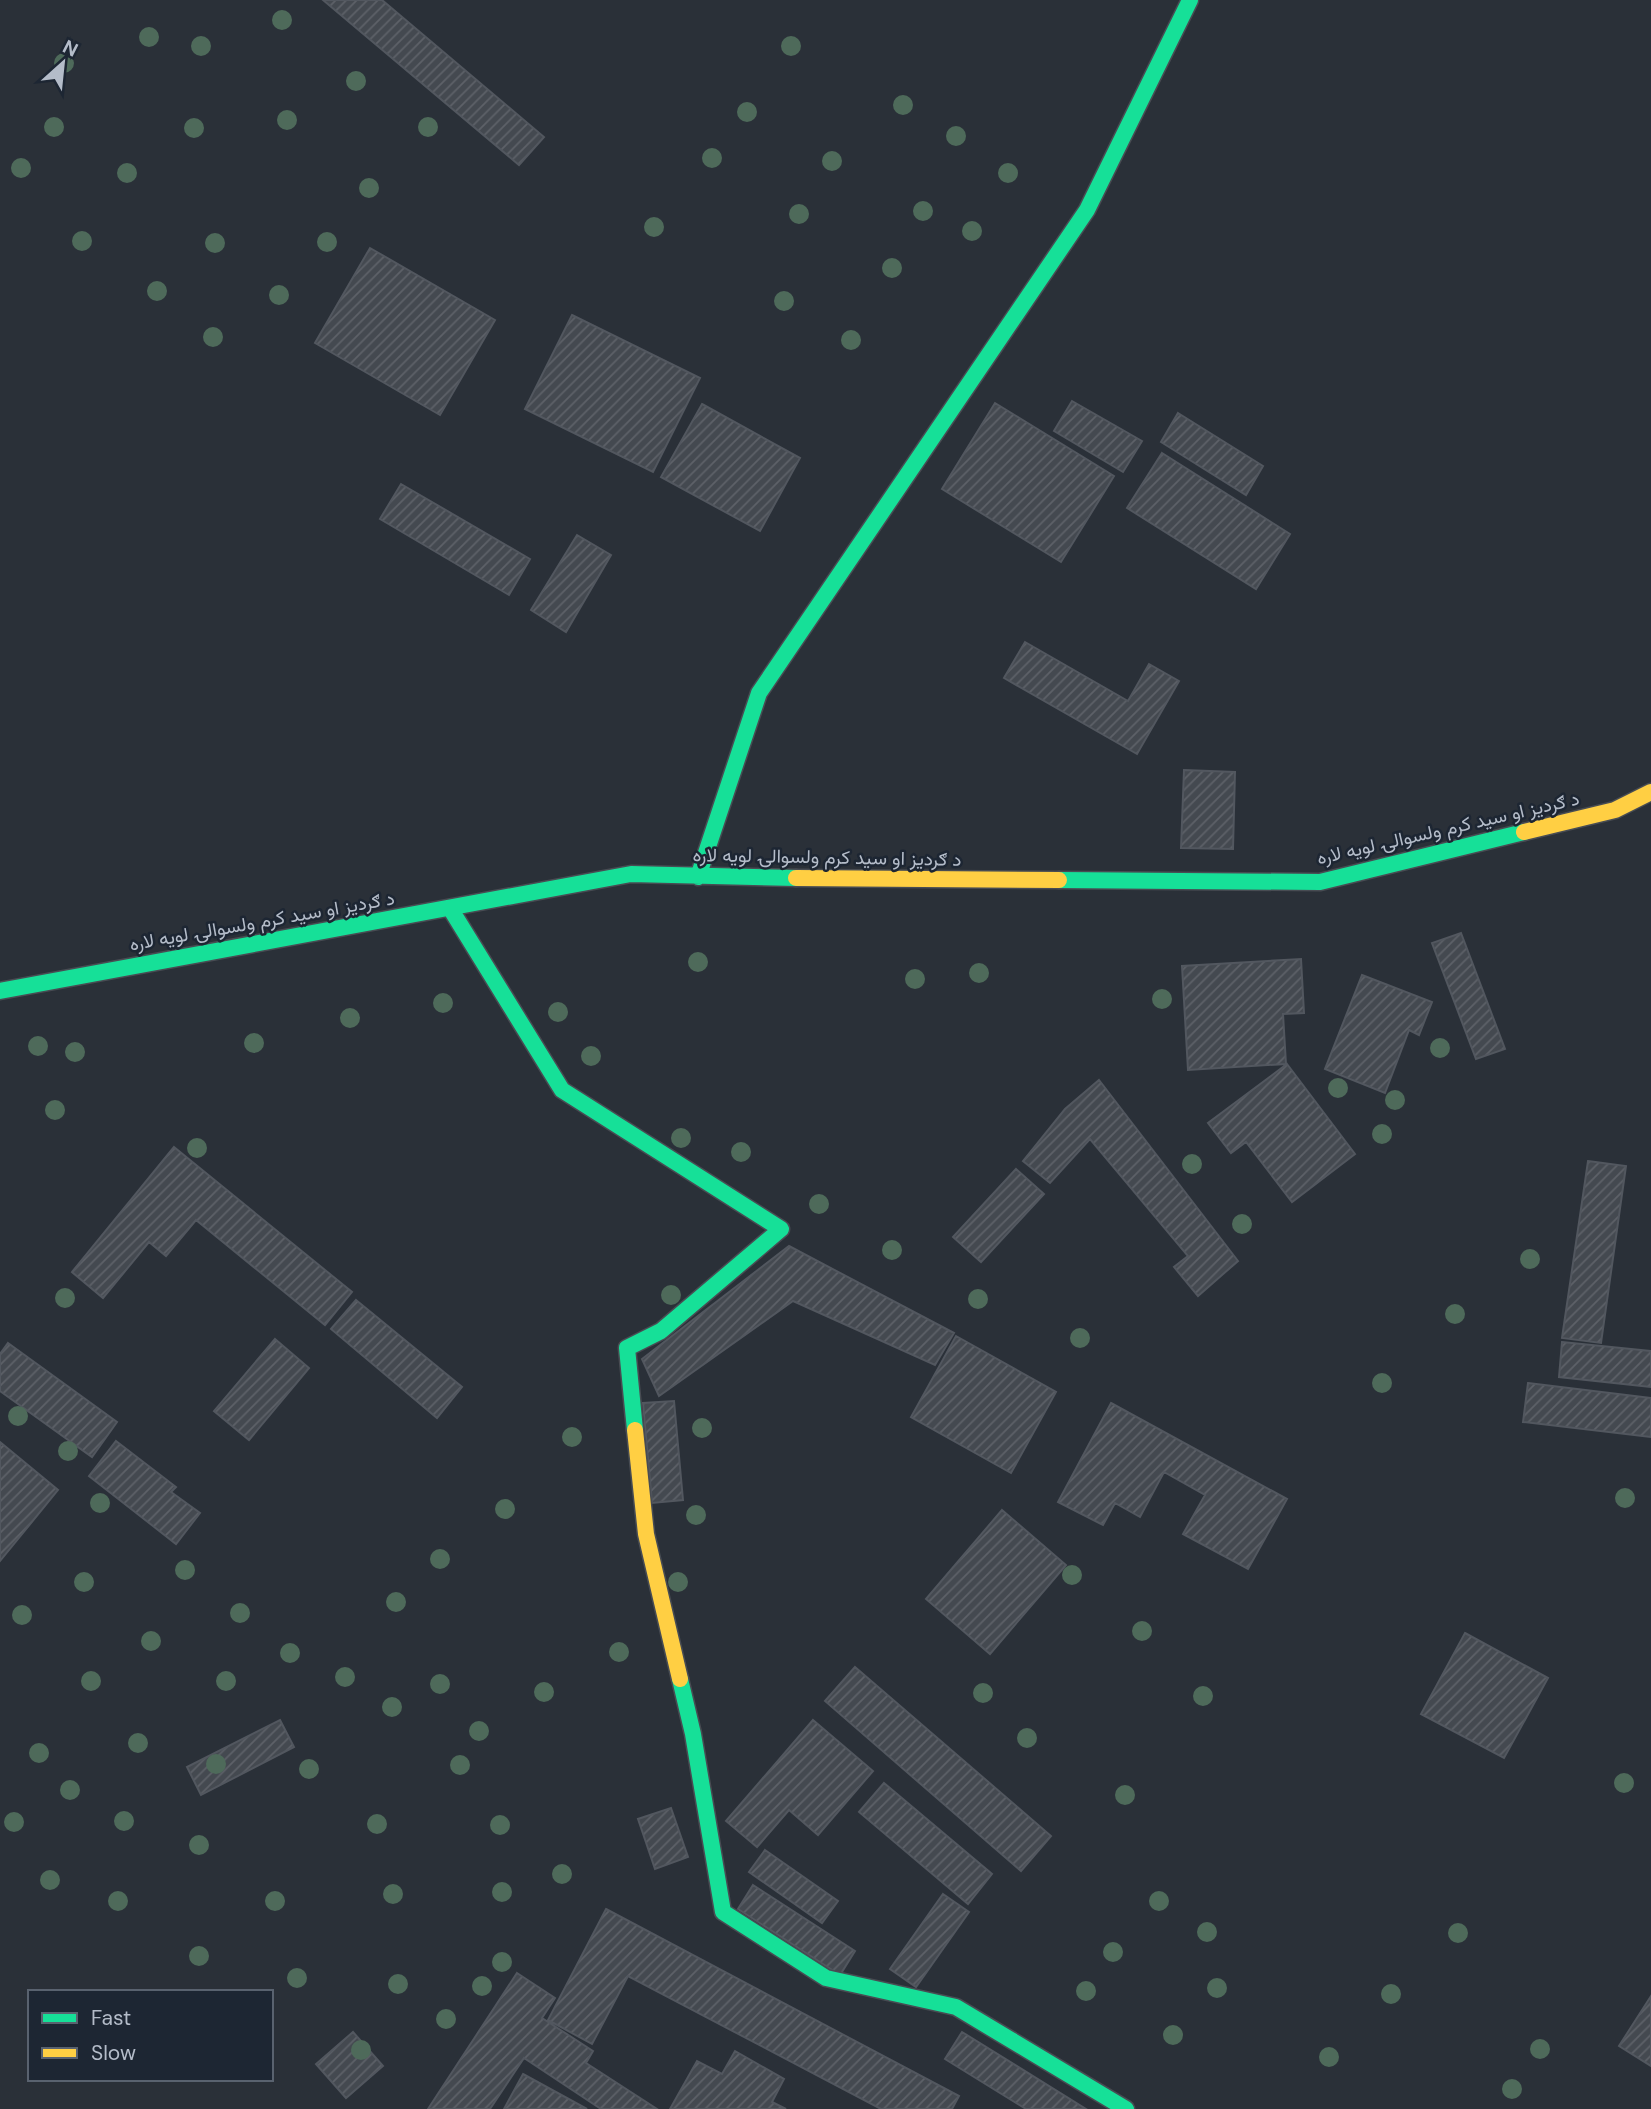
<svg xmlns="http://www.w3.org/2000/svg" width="1651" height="2109" font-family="'DM Sans',Vazirmatn,sans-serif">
<defs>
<pattern id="building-hatch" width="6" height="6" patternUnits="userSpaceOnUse" patternTransform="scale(1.75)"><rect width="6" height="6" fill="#444950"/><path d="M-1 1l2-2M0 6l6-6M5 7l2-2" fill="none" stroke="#5d6168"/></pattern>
</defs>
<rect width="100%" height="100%" fill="#2a3038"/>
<path fill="url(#building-hatch)" stroke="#52575f" stroke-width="2" d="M323 0H382L544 137 519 165Z
M370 248 495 320 440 415 315 343Z
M572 315 700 378 653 472 525 409Z
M1072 401 1142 441 1123 472 1054 431Z
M995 403 1114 476 1061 562 942 489Z
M702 404 800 458 760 531 661 477Z
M1178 413 1263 466 1246 495 1161 442Z
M1162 453 1290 534 1256 589 1127 508Z
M401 484 530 559 509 595 380 519Z
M577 535 611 555 566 632 531 610Z
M1025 642 1128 701 1149 664 1179 681 1137 754 1004 678Z
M1184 770 1235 772 1233 849 1181 848Z
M1461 933 1505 1049 1476 1059 1432 943Z
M1301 959 1304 1013 1283 1014 1286 1064 1188 1070 1182 966Z
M1362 975 1432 1002 1419 1035 1409 1030 1385 1093 1325 1069Z
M1287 1064 1355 1154 1292 1202 1246 1142 1231 1153 1208 1123Z
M1099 1080 1238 1261 1198 1296 1174 1267 1188 1256 1090 1139 1050 1183 1023 1161 1065 1109Z
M174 1147 352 1292 325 1325 196 1220 166 1256 149 1242 103 1298 72 1272Z
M1588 1161 1626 1166 1601 1343 1562 1338Z
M1016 1169 1044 1194 981 1262 953 1237Z
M789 1246 954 1333 935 1365 793 1301 659 1396 642 1359Z
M356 1300 462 1387 437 1418 331 1329Z
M956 1336 1056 1392 1011 1473 911 1417Z
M275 1339 309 1368 249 1440 214 1411Z
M1562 1342 1651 1351V1387L1559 1377Z
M8 1343 117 1422 92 1457 0 1391V1354Z
M1528 1383 1651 1398V1437L1523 1422Z
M674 1401 683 1500 652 1503 643 1403Z
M1111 1403 1287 1499 1248 1569 1183 1534 1205 1495 1164 1472 1140 1517 1115 1503 1103 1525 1058 1502Z
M116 1441 176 1487 171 1492 200 1513 176 1544 89 1476Z
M0 1442 58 1490 0 1561Z
M1002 1510 1066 1565 990 1654 926 1599Z
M1465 1633 1548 1678 1504 1758 1421 1714Z
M855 1667 1051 1836 1021 1871 825 1701Z
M280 1720 294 1747 201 1795 187 1767Z
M813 1720 873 1771 818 1835 789 1810 757 1847 726 1821Z
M884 1783 992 1874 968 1904 859 1812Z
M671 1808 688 1857 655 1869 638 1819Z
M765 1850 838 1901 822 1923 749 1872Z
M753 1885 855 1951 840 1975 738 1909Z
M943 1894 969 1912 916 1987 890 1969Z
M606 1909 959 2096 952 2109H881L628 1976 592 2044 548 2020Z
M517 1973 555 1998 542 2018 593 2051 586 2063 657 2109H601L524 2058 490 2109H428Z
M1651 1996V2066L1619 2046Z
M353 2032 383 2066 346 2098 316 2064Z
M962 2032 1086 2109H1026L945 2059Z
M735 2051 784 2079 772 2102 786 2109H670L697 2061 722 2074Z
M523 2074 587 2109H504Z"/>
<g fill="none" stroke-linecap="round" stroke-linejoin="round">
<defs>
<path id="fast" d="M698 877 759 693 1087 210 1190 0
M1059 880 1320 882 1524 832
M450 908 562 1090 781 1229 661 1331 627 1348 635 1430
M0 991 631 874 796 878
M680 1679 693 1734 723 1912 826 1978 956 2007 1126 2109"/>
<path id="slow" d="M1524 832 1615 810 1651 792
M796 878 1059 880
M635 1430 646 1534 680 1679"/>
</defs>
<use href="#fast" stroke="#484c53" stroke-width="19"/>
<use href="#slow" stroke="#484c53" stroke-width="19"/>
<use href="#fast" stroke="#16e098" stroke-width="16"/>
<use href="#slow" stroke="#ffcf43" stroke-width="16"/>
</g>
<g fill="#4e6a5a">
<circle cx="282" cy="20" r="10"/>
<circle cx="149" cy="37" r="10"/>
<circle cx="201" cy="46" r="10"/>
<circle cx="791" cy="46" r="10"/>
<circle cx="64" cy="63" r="10"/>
<circle cx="356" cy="81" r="10"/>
<circle cx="903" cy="105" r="10"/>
<circle cx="747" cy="112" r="10"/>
<circle cx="287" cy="120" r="10"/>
<circle cx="54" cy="127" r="10"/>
<circle cx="428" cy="127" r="10"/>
<circle cx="194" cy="128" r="10"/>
<circle cx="956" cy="136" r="10"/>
<circle cx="712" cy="158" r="10"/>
<circle cx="832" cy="161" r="10"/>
<circle cx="21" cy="168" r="10"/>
<circle cx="127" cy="173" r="10"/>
<circle cx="1008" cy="173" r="10"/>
<circle cx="369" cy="188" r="10"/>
<circle cx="923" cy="211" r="10"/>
<circle cx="799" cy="214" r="10"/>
<circle cx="654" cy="227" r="10"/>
<circle cx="972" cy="231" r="10"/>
<circle cx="82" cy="241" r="10"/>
<circle cx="327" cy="242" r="10"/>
<circle cx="215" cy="243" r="10"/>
<circle cx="892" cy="268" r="10"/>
<circle cx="157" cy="291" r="10"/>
<circle cx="279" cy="295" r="10"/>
<circle cx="784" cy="301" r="10"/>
<circle cx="213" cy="337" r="10"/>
<circle cx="851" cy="340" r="10"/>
<circle cx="698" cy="962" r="10"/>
<circle cx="979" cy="973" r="10"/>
<circle cx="915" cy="979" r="10"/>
<circle cx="1162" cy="999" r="10"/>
<circle cx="443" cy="1003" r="10"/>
<circle cx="558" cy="1012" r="10"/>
<circle cx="350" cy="1018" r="10"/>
<circle cx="254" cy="1043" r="10"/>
<circle cx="38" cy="1046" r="10"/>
<circle cx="1440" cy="1048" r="10"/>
<circle cx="75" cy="1052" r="10"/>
<circle cx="591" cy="1056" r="10"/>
<circle cx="1338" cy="1088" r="10"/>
<circle cx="1395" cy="1100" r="10"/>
<circle cx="55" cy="1110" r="10"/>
<circle cx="1382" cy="1134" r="10"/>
<circle cx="681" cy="1138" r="10"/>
<circle cx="197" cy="1148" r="10"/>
<circle cx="741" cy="1152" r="10"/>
<circle cx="1192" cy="1164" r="10"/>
<circle cx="819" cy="1204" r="10"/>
<circle cx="1242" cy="1224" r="10"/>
<circle cx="892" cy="1250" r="10"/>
<circle cx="1530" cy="1259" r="10"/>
<circle cx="671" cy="1295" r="10"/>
<circle cx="65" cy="1298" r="10"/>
<circle cx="978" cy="1299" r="10"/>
<circle cx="1455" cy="1314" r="10"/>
<circle cx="1080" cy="1338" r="10"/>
<circle cx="1382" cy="1383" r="10"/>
<circle cx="18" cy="1416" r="10"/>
<circle cx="702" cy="1428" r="10"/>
<circle cx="572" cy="1437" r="10"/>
<circle cx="68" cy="1451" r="10"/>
<circle cx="1625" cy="1498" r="10"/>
<circle cx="100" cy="1503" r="10"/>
<circle cx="505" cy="1509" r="10"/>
<circle cx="696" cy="1515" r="10"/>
<circle cx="440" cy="1559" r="10"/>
<circle cx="185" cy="1570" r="10"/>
<circle cx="1072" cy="1575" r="10"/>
<circle cx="84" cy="1582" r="10"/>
<circle cx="678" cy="1582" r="10"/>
<circle cx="396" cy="1602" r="10"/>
<circle cx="240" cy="1613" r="10"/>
<circle cx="22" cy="1615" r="10"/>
<circle cx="1142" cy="1631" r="10"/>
<circle cx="151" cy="1641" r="10"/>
<circle cx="619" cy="1652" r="10"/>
<circle cx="290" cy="1653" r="10"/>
<circle cx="345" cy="1677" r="10"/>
<circle cx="91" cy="1681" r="10"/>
<circle cx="226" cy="1681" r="10"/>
<circle cx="440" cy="1684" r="10"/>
<circle cx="544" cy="1692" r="10"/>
<circle cx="983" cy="1693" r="10"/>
<circle cx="1203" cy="1696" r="10"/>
<circle cx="392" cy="1707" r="10"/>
<circle cx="479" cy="1731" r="10"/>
<circle cx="1027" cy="1738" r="10"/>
<circle cx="138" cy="1743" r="10"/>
<circle cx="39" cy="1753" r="10"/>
<circle cx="216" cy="1764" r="10"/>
<circle cx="460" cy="1765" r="10"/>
<circle cx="309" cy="1769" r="10"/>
<circle cx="1624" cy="1783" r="10"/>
<circle cx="70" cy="1790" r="10"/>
<circle cx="1125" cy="1795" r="10"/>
<circle cx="124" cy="1821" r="10"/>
<circle cx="14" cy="1822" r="10"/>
<circle cx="377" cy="1824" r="10"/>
<circle cx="500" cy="1825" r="10"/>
<circle cx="199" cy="1845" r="10"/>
<circle cx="562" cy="1874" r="10"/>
<circle cx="50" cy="1880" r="10"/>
<circle cx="502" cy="1892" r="10"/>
<circle cx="393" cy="1894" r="10"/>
<circle cx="118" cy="1901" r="10"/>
<circle cx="275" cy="1901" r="10"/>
<circle cx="1159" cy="1901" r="10"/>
<circle cx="1207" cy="1932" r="10"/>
<circle cx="1458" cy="1933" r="10"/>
<circle cx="1113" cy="1952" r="10"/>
<circle cx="199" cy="1956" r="10"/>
<circle cx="502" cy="1962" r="10"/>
<circle cx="297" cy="1978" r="10"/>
<circle cx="398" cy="1984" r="10"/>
<circle cx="482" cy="1986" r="10"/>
<circle cx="1217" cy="1988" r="10"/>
<circle cx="1086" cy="1991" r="10"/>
<circle cx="1391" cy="1994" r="10"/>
<circle cx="446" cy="2019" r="10"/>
<circle cx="1173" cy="2035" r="10"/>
<circle cx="1540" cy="2049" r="10"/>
<circle cx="361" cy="2050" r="10"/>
<circle cx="1329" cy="2057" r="10"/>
<circle cx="1512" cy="2089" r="10"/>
</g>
<g text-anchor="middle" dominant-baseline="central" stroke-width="5" stroke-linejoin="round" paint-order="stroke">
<g font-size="19" fill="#b4bcc9" stroke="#1d2633">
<text transform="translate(1448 828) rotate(-13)">د ګردیز او سید کرم ولسوالۍ لویه لاره</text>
<text transform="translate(827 857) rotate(1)">د ګردیز او سید کرم ولسوالۍ لویه لاره</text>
<text transform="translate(262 921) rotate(-10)">د ګردیز او سید کرم ولسوالۍ لویه لاره</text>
</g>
</g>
<rect x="28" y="1990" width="245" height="91" fill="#1d2633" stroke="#59626f" stroke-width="2"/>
<rect x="42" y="2013" width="35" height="10" fill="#16e098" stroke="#59626f" stroke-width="2"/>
<text x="91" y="2025" font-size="21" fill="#b4bcc9">Fast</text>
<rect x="42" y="2048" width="35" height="10" fill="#ffcf43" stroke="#59626f" stroke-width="2"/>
<text x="91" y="2060" font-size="21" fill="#b4bcc9">Slow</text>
<g transform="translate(63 63) rotate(27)" stroke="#1d2633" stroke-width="5" paint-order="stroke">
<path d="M0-5L12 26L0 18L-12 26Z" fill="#b4bcc9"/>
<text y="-10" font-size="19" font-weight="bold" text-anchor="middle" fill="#b4bcc9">N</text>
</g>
</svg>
